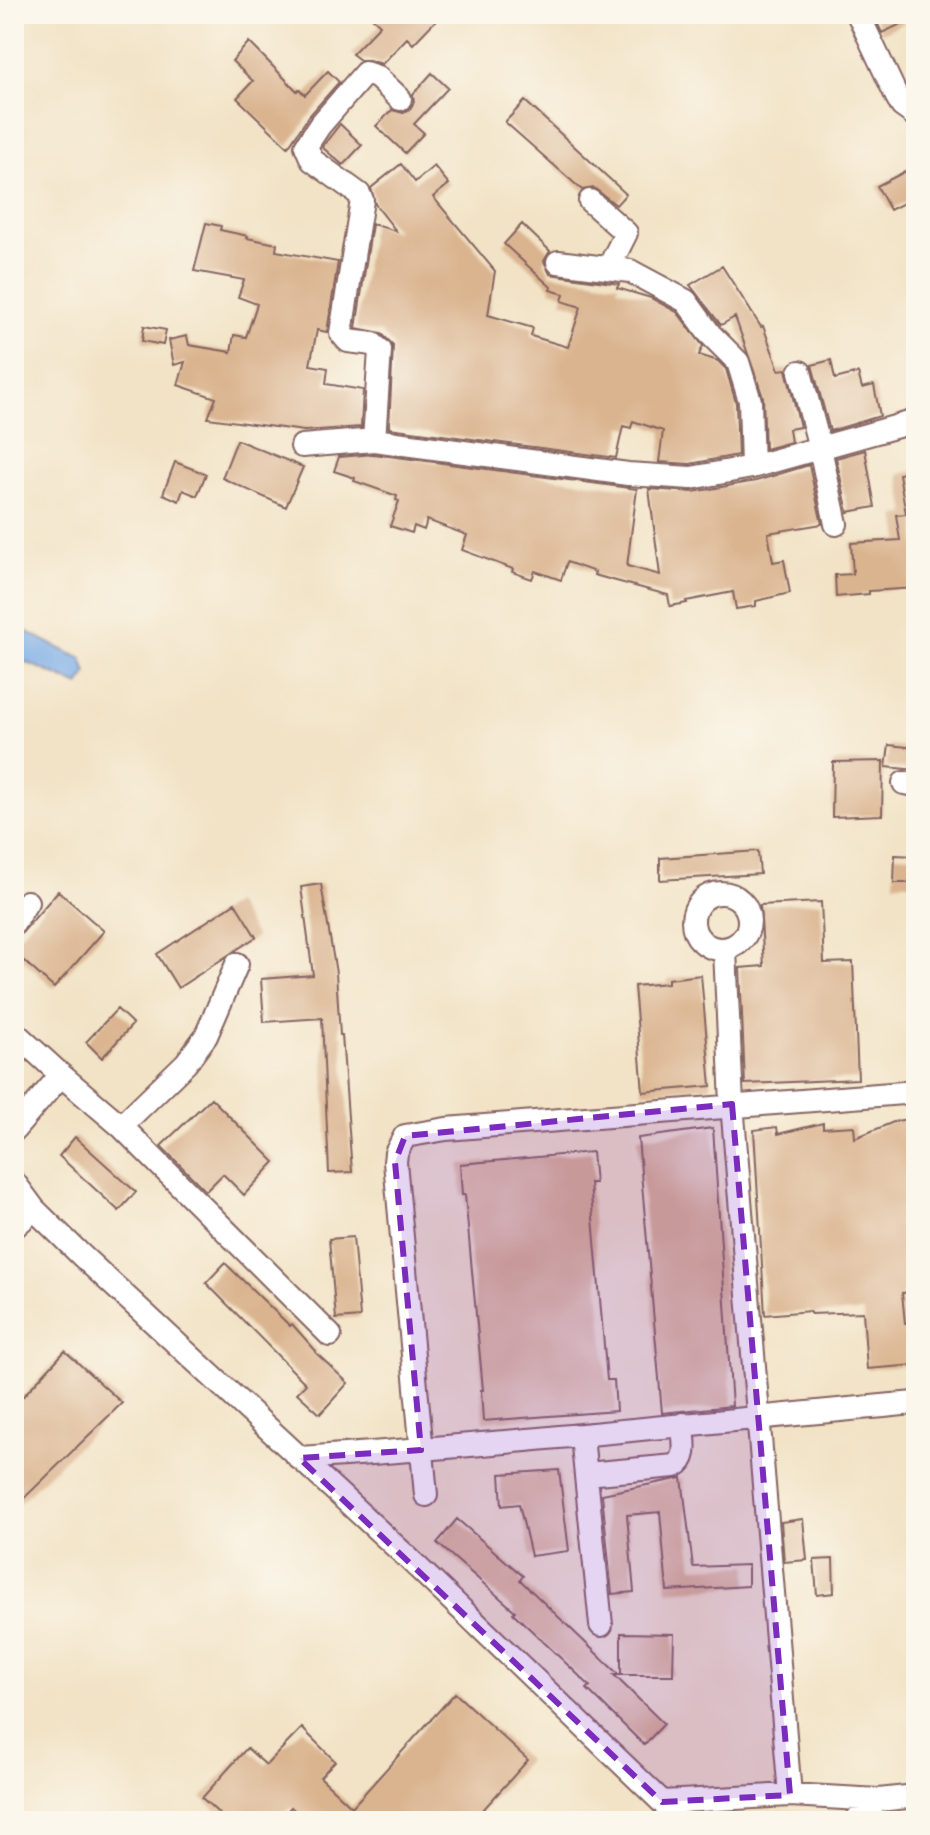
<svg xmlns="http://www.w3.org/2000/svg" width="930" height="1835" font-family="Kalam,sans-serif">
<rect width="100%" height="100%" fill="#fbf7ec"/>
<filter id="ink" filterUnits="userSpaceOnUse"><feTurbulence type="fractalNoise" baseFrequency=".0125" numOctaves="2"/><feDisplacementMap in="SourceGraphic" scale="16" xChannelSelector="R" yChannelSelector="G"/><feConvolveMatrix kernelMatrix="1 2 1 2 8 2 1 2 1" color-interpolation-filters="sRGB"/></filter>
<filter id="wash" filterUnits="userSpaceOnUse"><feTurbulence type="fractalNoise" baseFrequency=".006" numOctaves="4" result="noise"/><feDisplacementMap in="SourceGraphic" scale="32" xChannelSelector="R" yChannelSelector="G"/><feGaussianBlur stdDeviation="1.8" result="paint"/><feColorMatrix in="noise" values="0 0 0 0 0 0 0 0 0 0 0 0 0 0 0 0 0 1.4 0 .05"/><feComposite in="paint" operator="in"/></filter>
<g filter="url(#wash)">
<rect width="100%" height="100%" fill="#f2e3c6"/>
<path fill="#7aace6" stroke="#626688" stroke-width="2" d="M14 626C37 635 58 650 82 658L87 674 79 685 14 657Z"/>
<g id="blocks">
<path fill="#dab48f" d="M368 14H442L413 44 407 38 382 64 369 60H360L352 54 380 25Z
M873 14H916V17L882 33Z
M249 42 297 91 299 89 305 95 328 71 339 82 309 116 288 147 237 98 253 81 232 61Z
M432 73 448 88 414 124 424 133 405 153 376 126 392 110 403 113 410 109 414 102 413 94Z
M525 101 626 194 616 205 594 188 582 190 505 122Z
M340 124 362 145 343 165 322 147Z
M401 164 415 182 434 166 449 184 433 197 495 271 488 315 533 328 531 336 568 347 581 307 562 301 564 294 550 290 551 287 504 244 522 224 550 251 544 261 550 274 619 284 617 288 651 298 677 312 703 346 699 355 718 361 726 369 736 403 738 455 690 464 659 462 663 431 633 421 631 428 623 426 616 458 389 428 393 345 381 333 356 328 372 224 396 231 375 204 371 188Z
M916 166V197L890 210 877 186Z
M206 223 221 226 220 230 248 236 247 238 277 244 276 251 338 262 327 332 317 330 310 365 328 368 326 384 363 390 361 427 304 431 208 418 216 398 178 385 185 362 174 365 169 340 187 336 189 345 231 352 234 335 246 337 257 304 238 297 244 280 194 271Z
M722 266 761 327 763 326 779 370 786 369 800 427 789 429 791 442 765 449 763 397 735 317 721 325 690 285Z
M144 326 166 330 163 345 142 341Z
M831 360 835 379 858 373 862 388 874 385 880 416 830 431 812 365Z
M237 440 303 467 286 507 222 478Z
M865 450 875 507 848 512 836 458Z
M374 454 637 489 627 566 660 575 649 489 693 492 756 481 809 465 822 524 768 533 773 562 784 560 790 593 756 601V606L736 609 733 592 686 601 687 603 670 606 668 595 594 575 595 572 567 562 561 580 535 571 532 579 512 572 513 569 462 550 467 535 427 520 424 530 414 526 412 533 390 526 399 501 396 500 397 496 354 481 355 478 334 471 339 457Z
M175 462 206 474 197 496 183 490 179 501 163 494Z
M916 471V588L869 591V594L836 597 835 575 853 574 851 543 900 540 896 515 906 514 899 474Z
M889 745 916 748V770L886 767Z
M883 761 882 815 832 817 833 762Z
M758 851 760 874 660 880V858Z
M895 855 916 856V883H894Z
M321 884 336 973 340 1035H342L352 1172 329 1173 322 1018 264 1022 261 979 313 975 301 887Z
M58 891 104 931 54 988 14 952V942Z
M821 902 824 963 853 962 858 1079 745 1084 740 968 764 966 760 905Z
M235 903 256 937 178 988 157 954Z
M701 975 711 1086 643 1092 634 986 668 983V979Z
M117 1009 133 1024 102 1058 86 1042Z
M211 1098 275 1162 244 1195 223 1174 206 1191 161 1146Z
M916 1118V1292L902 1293 905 1323 916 1322V1365L867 1369 863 1312 811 1314 810 1311 765 1315 754 1130 777 1127 778 1134 823 1123V1128L854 1126 855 1138 896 1121Z
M713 1128 732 1406 662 1413 638 1138Z
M75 1137 136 1192 119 1211 59 1156Z
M592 1152 595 1183H590L607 1380H614L616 1411 483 1421 481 1390H483L465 1195H462L460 1164Z
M353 1237 360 1317 336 1319 329 1239Z
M225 1263 290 1326 292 1324 316 1351 315 1352 348 1383 320 1414 297 1393 306 1384 206 1283Z
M65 1351 122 1403 14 1508V1406Z
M559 1470 569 1551 531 1556 519 1504 502 1506 500 1474Z
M682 1478 693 1567 748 1565V1586L667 1591 660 1512 627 1515 634 1592 612 1594 602 1494Z
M457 1519 523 1576 520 1580 619 1675H614L664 1724 644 1745 587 1689 590 1686 513 1613 515 1611 437 1543Z
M803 1519 807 1560 784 1562 781 1522Z
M833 1559 834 1593 817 1595 814 1560Z
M621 1633 674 1634 673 1675H621Z
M455 1693 528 1760 473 1821H306L291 1807 278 1821H227L202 1798 247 1748 266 1765 302 1728 335 1761 320 1777 352 1807Z"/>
</g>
</g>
<g filter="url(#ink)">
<use href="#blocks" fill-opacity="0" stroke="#856461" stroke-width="2"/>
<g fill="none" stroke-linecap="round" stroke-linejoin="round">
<defs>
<path id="minor" d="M858 14 897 97 902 106 916 116
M590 201 626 233 609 267
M558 262 630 271 686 301 710 334 738 362 750 401 752 467
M800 372 820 448 836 524
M374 440 380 350 373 344 348 341 341 333 362 200 359 194 312 160 306 146 320 125 365 73 377 77 400 99
M302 446 374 440 628 474 691 478 752 467 916 421
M904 783 916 785
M693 921a28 28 0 1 1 56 0a28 28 0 1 1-56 0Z
M14 923 27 902
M725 950 732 1104 790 1795
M14 1032 61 1075
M121 1126 186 1063 206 1036 237 964
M14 1130 61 1075 121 1126 330 1335
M14 1182 34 1209 81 1255 407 1557 682 1821
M14 1227 34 1209
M582 1436 601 1625
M299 1458C506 1445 710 1421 916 1403
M586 1474 675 1466C690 1458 683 1438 683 1424
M426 1495 395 1162 396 1153 405 1136 446 1129 916 1092
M662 1802 790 1795 879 1800 916 1796
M855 1821 879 1800"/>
</defs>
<use href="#minor" stroke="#856461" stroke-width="26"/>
<use href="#minor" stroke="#fff" stroke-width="22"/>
</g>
</g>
<path fill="#7b2cbf" fill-opacity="0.2" stroke="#7b2cbf" stroke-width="6" stroke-dasharray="16 10" stroke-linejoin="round" d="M732 1104 790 1795 662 1802 299 1458 421 1450 395 1162 405 1136Z"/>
<rect width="930" height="1835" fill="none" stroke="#fbf7ec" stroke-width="48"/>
</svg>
